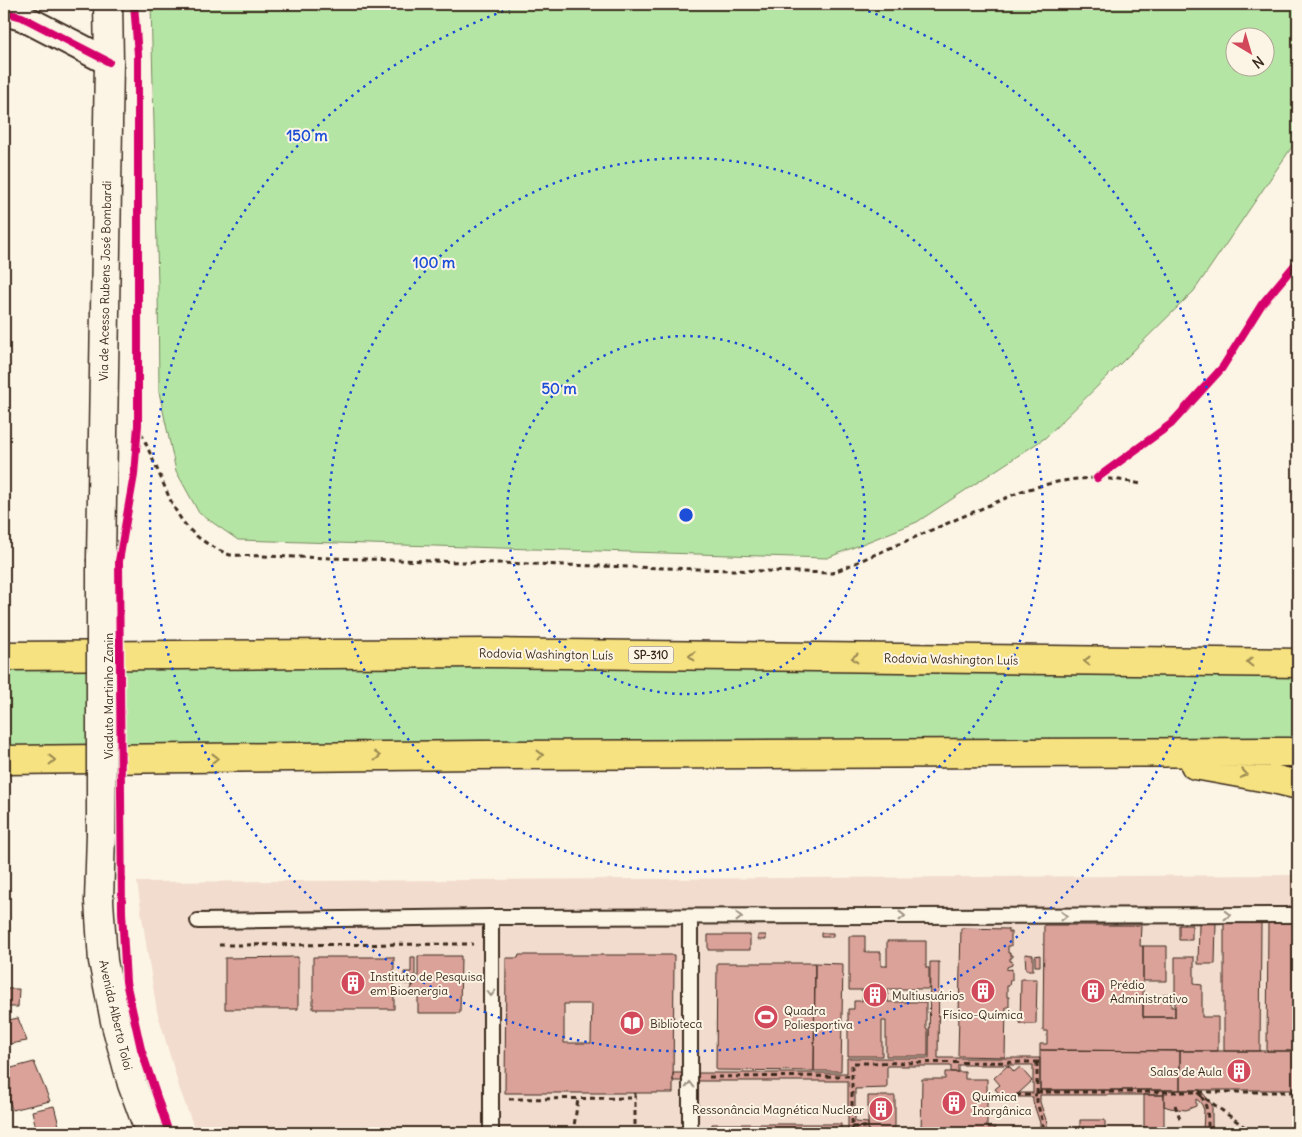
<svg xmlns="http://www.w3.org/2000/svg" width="1302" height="1137" font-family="Delius,sans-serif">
<rect width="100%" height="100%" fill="#fcf5e5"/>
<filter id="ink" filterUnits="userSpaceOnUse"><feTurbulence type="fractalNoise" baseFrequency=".02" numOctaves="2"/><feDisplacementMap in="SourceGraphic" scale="10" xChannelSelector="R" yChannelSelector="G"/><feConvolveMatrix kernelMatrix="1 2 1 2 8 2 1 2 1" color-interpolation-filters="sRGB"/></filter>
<g filter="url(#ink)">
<path fill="#f2dcce" d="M1298 875V1133H196L180 1090 157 1011 147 950 137 882Z"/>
<path fill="#b5e5a4" stroke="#788861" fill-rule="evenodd" d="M151 4H1298V138L1194 291 1045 438 917 522 827 558 238 540 199 513 176 471 159 392 158 286ZM1234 38H1264V68H1234Z
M485 666 1086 675 1298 676V738L4 746V668Z"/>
<path fill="#dba299" stroke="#3b2a1e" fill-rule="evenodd" d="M1268 922H1298V1051H1267Z
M1216 923 1215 964H1198L1199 924Z
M1224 923H1261L1260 1051H1224Z
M1044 925H1141L1140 946H1143V1017H1175V957H1194V984L1202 985V1017H1218V1051L1040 1050V1044H1047V1031H1043Z
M1179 925H1192V940H1179Z
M961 928 1008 929V932H1011V946H1008V953H1010V955H1012V958H1010V961H1012V965L1007 967V970L1012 969V980H1010L1009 986H1007V997H1009V1007H1006L1005 1057 958 1056Z
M821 933H833V937H821Z
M708 935H750V950H708Z
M758 935H766V940H758Z
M849 936H865V952H881V966H887V941H926V968H929V989H888V1002H926V1029H928V1056H886V1021H882V1056H848V1009H854V1001H862L863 990H849Z
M1143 946H1167V981H1143Z
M1025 954 1033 955V970H1026Z
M519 955H674L673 1093H505L506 958H518ZM564 1004H592L591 1043H564Z
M1040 955V966H1035V956Z
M418 956H461L460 1013H418V994H414L411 989 414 983H418Z
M298 957V1009H225V958Z
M313 957H394V1009H313Z
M411 957H415V983L412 987V984H404V972H411Z
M930 962H939L938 1058H1040V1090H1164V1095H1040V1102L1047 1123V1133H1040V1123L1033 1102V1097H1014L1019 1093H1033V1065H958V1072H951V1066H887V1088L855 1089V1122L868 1123V1131H855V1133H848V1081H673V1073H847V1058H929Z
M717 963H815L814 1071 716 1070Z
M815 963 843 964 841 1071H814Z
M1021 979H1037L1036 1024H1020Z
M4 989H19L18 1007H4Z
M1164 994H1171V1007H1175V1017H1143V997H1163Z
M18 1018 27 1041 4 1045V1021Z
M1040 1050 1180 1051V1090H1040Z
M1180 1051H1298V1090H1180Z
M34 1062 50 1101 12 1110 4 1082V1070Z
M1007 1066 1010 1067 1014 1072 1020 1067 1032 1081 1008 1103 995 1089 1000 1085 994 1078Z
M945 1072H965V1079H987V1127H995V1133H921L922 1079H945Z
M1164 1090H1200L1207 1098 1212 1105V1133H1203L1204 1110 1202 1105 1199 1101 1196 1099V1106L1186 1110 1170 1108 1164 1106Z
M1144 1095H1164V1133H1144Z
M868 1096H895V1133H868Z
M54 1106 61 1133H37L32 1111Z
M1080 1120H1105V1133H1080Z
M712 1124H841V1133H712Z"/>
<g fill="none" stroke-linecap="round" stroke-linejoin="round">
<defs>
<path id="lane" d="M198 921 491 917 1298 915
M491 1133V917
M690 1133V917"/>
<path id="street" d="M4 12 22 17 109 62"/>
<path id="secondary" d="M101 559 109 62 108 4
M101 833 99 901 103 961 115 1021 132 1084 150 1133"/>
<path id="highway" d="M4 656 487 653 1298 663
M4 760 479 755 1298 752
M1195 765 1273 779 1298 785"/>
</defs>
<use href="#lane" stroke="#3b2a1e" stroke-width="18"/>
<use href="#street" stroke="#3b2a1e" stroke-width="30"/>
<use href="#secondary" stroke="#3b2a1e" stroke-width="31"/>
<use href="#highway" stroke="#3b2a1e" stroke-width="31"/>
<path stroke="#3b2a1e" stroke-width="3" stroke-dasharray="5 4" stroke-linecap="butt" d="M138 425C145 442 153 460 161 478 169 497 176 516 191 531 202 542 216 549 230 555L832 573 1022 491C1052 482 1080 476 1110 479 1121 480 1131 482 1141 484
M1097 478 1171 424 1222 368 1262 304 1298 261
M219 945 473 944
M1037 1062V1102L1043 1123V1133
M709 1077 852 1076
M1037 1092H1298
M635 1093V1133
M1198 1093 1253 1133
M1016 1095H1037
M1201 1096C1209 1108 1208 1120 1208 1133
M509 1099 636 1098
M1175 1105 1181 1121
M852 1127H868
M573 1133 578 1099
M852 1133V1063L1040 1062"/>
<use href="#lane" stroke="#fcf5e5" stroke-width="14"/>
<use href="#street" stroke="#fcf5e5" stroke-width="26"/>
<use href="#secondary" stroke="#fcf5e5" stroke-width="28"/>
<use href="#highway" stroke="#f6e281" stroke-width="28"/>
<defs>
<path id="secondary-bridge" d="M101 559V833"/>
</defs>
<use href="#secondary-bridge" stroke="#3b2a1e" stroke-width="31" stroke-linecap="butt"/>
<use href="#secondary-bridge" stroke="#fcf5e5" stroke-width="28"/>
<defs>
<path id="cycleway" d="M134 4 138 55V425L134 475 119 561 122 912 126 982 141 1049 169 1133
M4 12 22 17 109 62
M1097 478 1171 424 1222 368 1262 304 1298 261"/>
</defs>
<use href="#cycleway" stroke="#fcf5e5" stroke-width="11"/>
<use href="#cycleway" stroke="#d6006c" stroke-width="8"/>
</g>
<defs><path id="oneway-chevron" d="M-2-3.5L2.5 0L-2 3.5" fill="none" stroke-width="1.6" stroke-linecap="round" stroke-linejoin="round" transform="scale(1.25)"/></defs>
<g stroke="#988650">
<use href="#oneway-chevron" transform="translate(692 656) rotate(-179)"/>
<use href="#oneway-chevron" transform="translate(855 658) rotate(-179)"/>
<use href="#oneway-chevron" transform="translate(1087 661) rotate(-179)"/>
<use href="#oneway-chevron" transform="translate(1250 662) rotate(-179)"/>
<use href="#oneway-chevron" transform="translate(540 755)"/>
<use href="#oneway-chevron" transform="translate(377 756) rotate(-1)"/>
<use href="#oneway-chevron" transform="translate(215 758) rotate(-1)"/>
<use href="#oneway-chevron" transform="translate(52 760) rotate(-1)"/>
<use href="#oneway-chevron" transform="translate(1244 774) rotate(10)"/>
</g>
<g stroke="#9c9082">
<use href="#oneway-chevron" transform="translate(1227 915)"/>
<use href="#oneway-chevron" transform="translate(902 916)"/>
<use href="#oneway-chevron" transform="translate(1064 916)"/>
<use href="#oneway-chevron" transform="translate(739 917)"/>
<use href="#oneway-chevron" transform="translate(491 993) rotate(90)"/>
<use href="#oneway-chevron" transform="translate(690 1085) rotate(-90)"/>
</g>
</g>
<g fill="none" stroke="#1d4ed8" stroke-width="2.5" stroke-dasharray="2.5 5">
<circle cx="686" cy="515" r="179"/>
<circle cx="686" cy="515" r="357"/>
<path d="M847 4A536 536 0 1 1 525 4"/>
</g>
<defs>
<symbol id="building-disc" viewBox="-11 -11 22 22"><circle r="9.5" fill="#d1495b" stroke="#fcf5e5"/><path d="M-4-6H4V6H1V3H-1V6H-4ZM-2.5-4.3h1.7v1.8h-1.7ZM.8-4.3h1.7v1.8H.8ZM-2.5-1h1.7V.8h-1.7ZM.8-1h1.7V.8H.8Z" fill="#fff"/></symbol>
<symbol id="stadium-disc" viewBox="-11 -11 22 22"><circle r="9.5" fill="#d1495b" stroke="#fcf5e5"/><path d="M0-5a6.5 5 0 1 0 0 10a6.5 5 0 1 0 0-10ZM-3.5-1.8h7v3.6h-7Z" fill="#fff"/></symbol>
<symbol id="library-disc" viewBox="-11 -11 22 22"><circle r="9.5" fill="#d1495b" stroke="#fcf5e5"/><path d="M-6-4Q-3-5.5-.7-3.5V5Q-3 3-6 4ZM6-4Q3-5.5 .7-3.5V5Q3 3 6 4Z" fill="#fff"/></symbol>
</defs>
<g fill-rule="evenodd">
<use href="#building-disc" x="339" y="969" width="28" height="28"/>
<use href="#building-disc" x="969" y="977" width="28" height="28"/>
<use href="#building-disc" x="1079" y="977" width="28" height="28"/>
<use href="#building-disc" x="861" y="981" width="28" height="28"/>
<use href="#stadium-disc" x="752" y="1003" width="28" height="28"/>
<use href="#library-disc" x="618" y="1009" width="28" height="28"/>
<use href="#building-disc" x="1225" y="1057" width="28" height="28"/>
<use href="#building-disc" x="940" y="1089" width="28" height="28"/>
<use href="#building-disc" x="867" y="1095" width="28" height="28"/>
</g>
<g text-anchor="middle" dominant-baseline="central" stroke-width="4" stroke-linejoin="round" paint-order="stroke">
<rect fill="#fcf5e5" stroke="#75675a" stroke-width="1" x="628.5" y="646.5" width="45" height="17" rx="4"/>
<g font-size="11" font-weight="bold" fill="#3b2a1e">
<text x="651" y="655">SP-310</text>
</g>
<g font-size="12" fill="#3b2a1e" stroke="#fcf5e5">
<text transform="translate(105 281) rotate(-89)">Via de Acesso Rubens José Bombardi</text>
<text transform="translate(546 654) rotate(1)">Rodovia Washington Luís</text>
<text transform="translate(951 659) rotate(1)">Rodovia Washington Luís</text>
<text transform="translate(108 696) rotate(-90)">Viaduto Martinho Zanin</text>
<text transform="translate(116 1015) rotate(77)">Avenida Alberto Toloi</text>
</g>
<g font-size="12" fill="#3b2a1e" stroke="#fcf5e5" text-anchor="start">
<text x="370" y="976">Instituto de Pesquisa<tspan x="370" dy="14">em Bioenergia</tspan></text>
<text x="1110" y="984">Prédio<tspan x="1110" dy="14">Administrativo</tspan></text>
<text x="892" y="995">Multiusuários</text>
<text x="784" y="1010">Quadra<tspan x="784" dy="14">Poliesportiva</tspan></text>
<text x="983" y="1014" text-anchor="middle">Físico-Química</text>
<text x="650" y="1023">Biblioteca</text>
<text x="1222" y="1071" text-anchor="end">Salas de Aula</text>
<text x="972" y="1096">Química<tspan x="972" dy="14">Inorgânica</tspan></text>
<text x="864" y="1109" text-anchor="end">Ressonância Magnética Nuclear</text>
</g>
</g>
<circle cx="686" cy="515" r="8" fill="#1d4ed8" stroke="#fcf5e5" stroke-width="2.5"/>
<g font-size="15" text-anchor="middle" font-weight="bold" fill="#1d4ed8" stroke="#fcf5e5" stroke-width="4" stroke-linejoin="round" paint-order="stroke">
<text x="307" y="141">150 m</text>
<text x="434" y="268">100 m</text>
<text x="559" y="394">50 m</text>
</g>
<rect width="1302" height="1137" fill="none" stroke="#fcf5e5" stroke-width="20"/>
<rect x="10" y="10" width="1282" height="1117" fill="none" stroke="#3b2a1e" stroke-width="2" filter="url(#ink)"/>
<g transform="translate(1250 52) rotate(142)"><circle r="24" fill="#fcf5e5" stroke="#afa495"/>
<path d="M0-4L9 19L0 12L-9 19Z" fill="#d1495b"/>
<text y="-8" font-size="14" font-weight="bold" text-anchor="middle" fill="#3b2a1e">N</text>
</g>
</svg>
